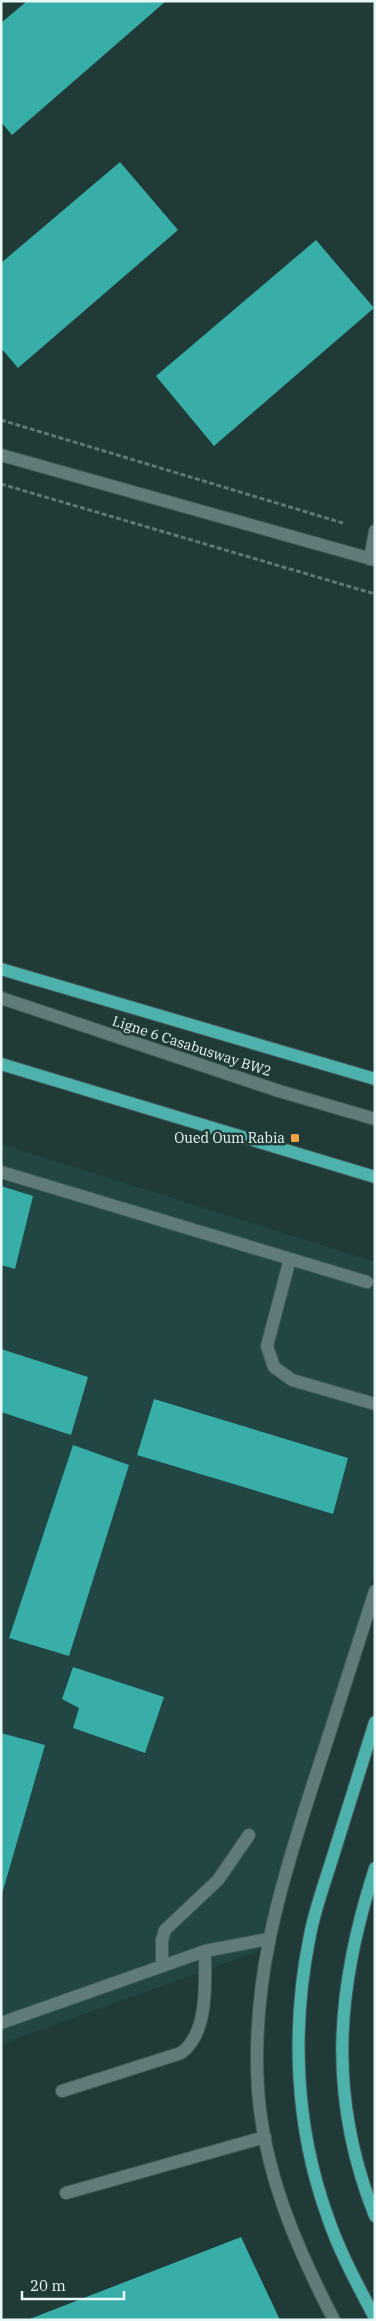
<svg xmlns="http://www.w3.org/2000/svg" width="376" height="2321" font-family="'IBM Plex Serif',serif">
<rect width="100%" height="100%" fill="#203a38"/>
<path fill="#214644" d="M1 1144 375 1262V1568L259 1951 1 2044Z"/>
<path fill="#38aea8" d="M27 1H166L12 135 1 122V23Z
M120 162 178 230 18 368 1 348V263Z
M316 240 374 308 214 446 156 376Z
M1 1186 33 1196 15 1269 1 1265Z
M1 1349 88 1377 71 1435 1 1412Z
M154 1399 348 1458 333 1514 137 1455Z
M73 1445 129 1465 69 1656 9 1638Z
M73 1667 164 1697 145 1753 73 1728 79 1708 62 1699Z
M1 1733 45 1745 2 1894H1Z
M241 2237 280 2320H27Z"/>
<g fill="none" stroke-linecap="round" stroke-linejoin="round">
<defs>
<path id="minor" d="M1 455 375 560
M370 559 375 531
M1 998 279 1091 375 1119
M1 1172 367 1282
M290 1259 267 1346 274 1367 292 1380 375 1404
M162 1965V1940L165 1930 218 1880 249 1835
M1 2023 205 1951 268 1939
M62 2091 181 2053C209 2033 205 1982 205 1951
M66 2193 265 2137
M334 2320C296 2247 264 2172 258 2090 251 1979 280 1888 313 1784 334 1720 354 1656 375 1591"/>
<path id="major" d="M1 969 375 1079
M1 1064 375 1177
M375 1722C361 1767 347 1811 333 1856 325 1882 315 1909 310 1935 291 2028 295 2126 327 2215 339 2251 357 2284 375 2318
M375 1868C336 1989 327 2095 375 2216"/>
</defs>
<use href="#minor" stroke="#415958" stroke-width="14"/>
<use href="#major" stroke="#415958" stroke-width="14"/>
<path stroke="#607775" stroke-width="3" stroke-dasharray="5 2.5" stroke-linecap="butt" d="M1 420 343 523
M1 484 375 594"/>
<use href="#minor" stroke="#607c7a" stroke-width="12"/>
<use href="#major" stroke="#4db2ac" stroke-width="12"/>
</g>
<rect fill="#f2a542" stroke="#203a38" stroke-width="2" x="290" y="1133" width="10" height="10" rx="2.5"/>
<g text-anchor="middle" dominant-baseline="central" stroke-width="5" stroke-linejoin="round" paint-order="stroke">
<g font-size="14" fill="#e8f8f6" stroke="#203a38">
<text transform="translate(192 1046) rotate(18)">Ligne 6 Casabusway BW2</text>
</g>
<g font-size="14" fill="#e8f8f6" stroke="#203a38" text-anchor="end">
<text x="285" y="1138">Oued Oum Rabia</text>
</g>
</g>
<rect width="376" height="2321" fill="none" stroke="#e8f8f6" stroke-width="5"/>
<path d="M22 2291v8h102v-8" fill="none" stroke="#e8f8f6" stroke-width="2.5"/>
<text x="30" y="2291" font-size="15" fill="#e8f8f6" stroke="#203a38" stroke-width="4" paint-order="stroke">20 m</text>
</svg>
